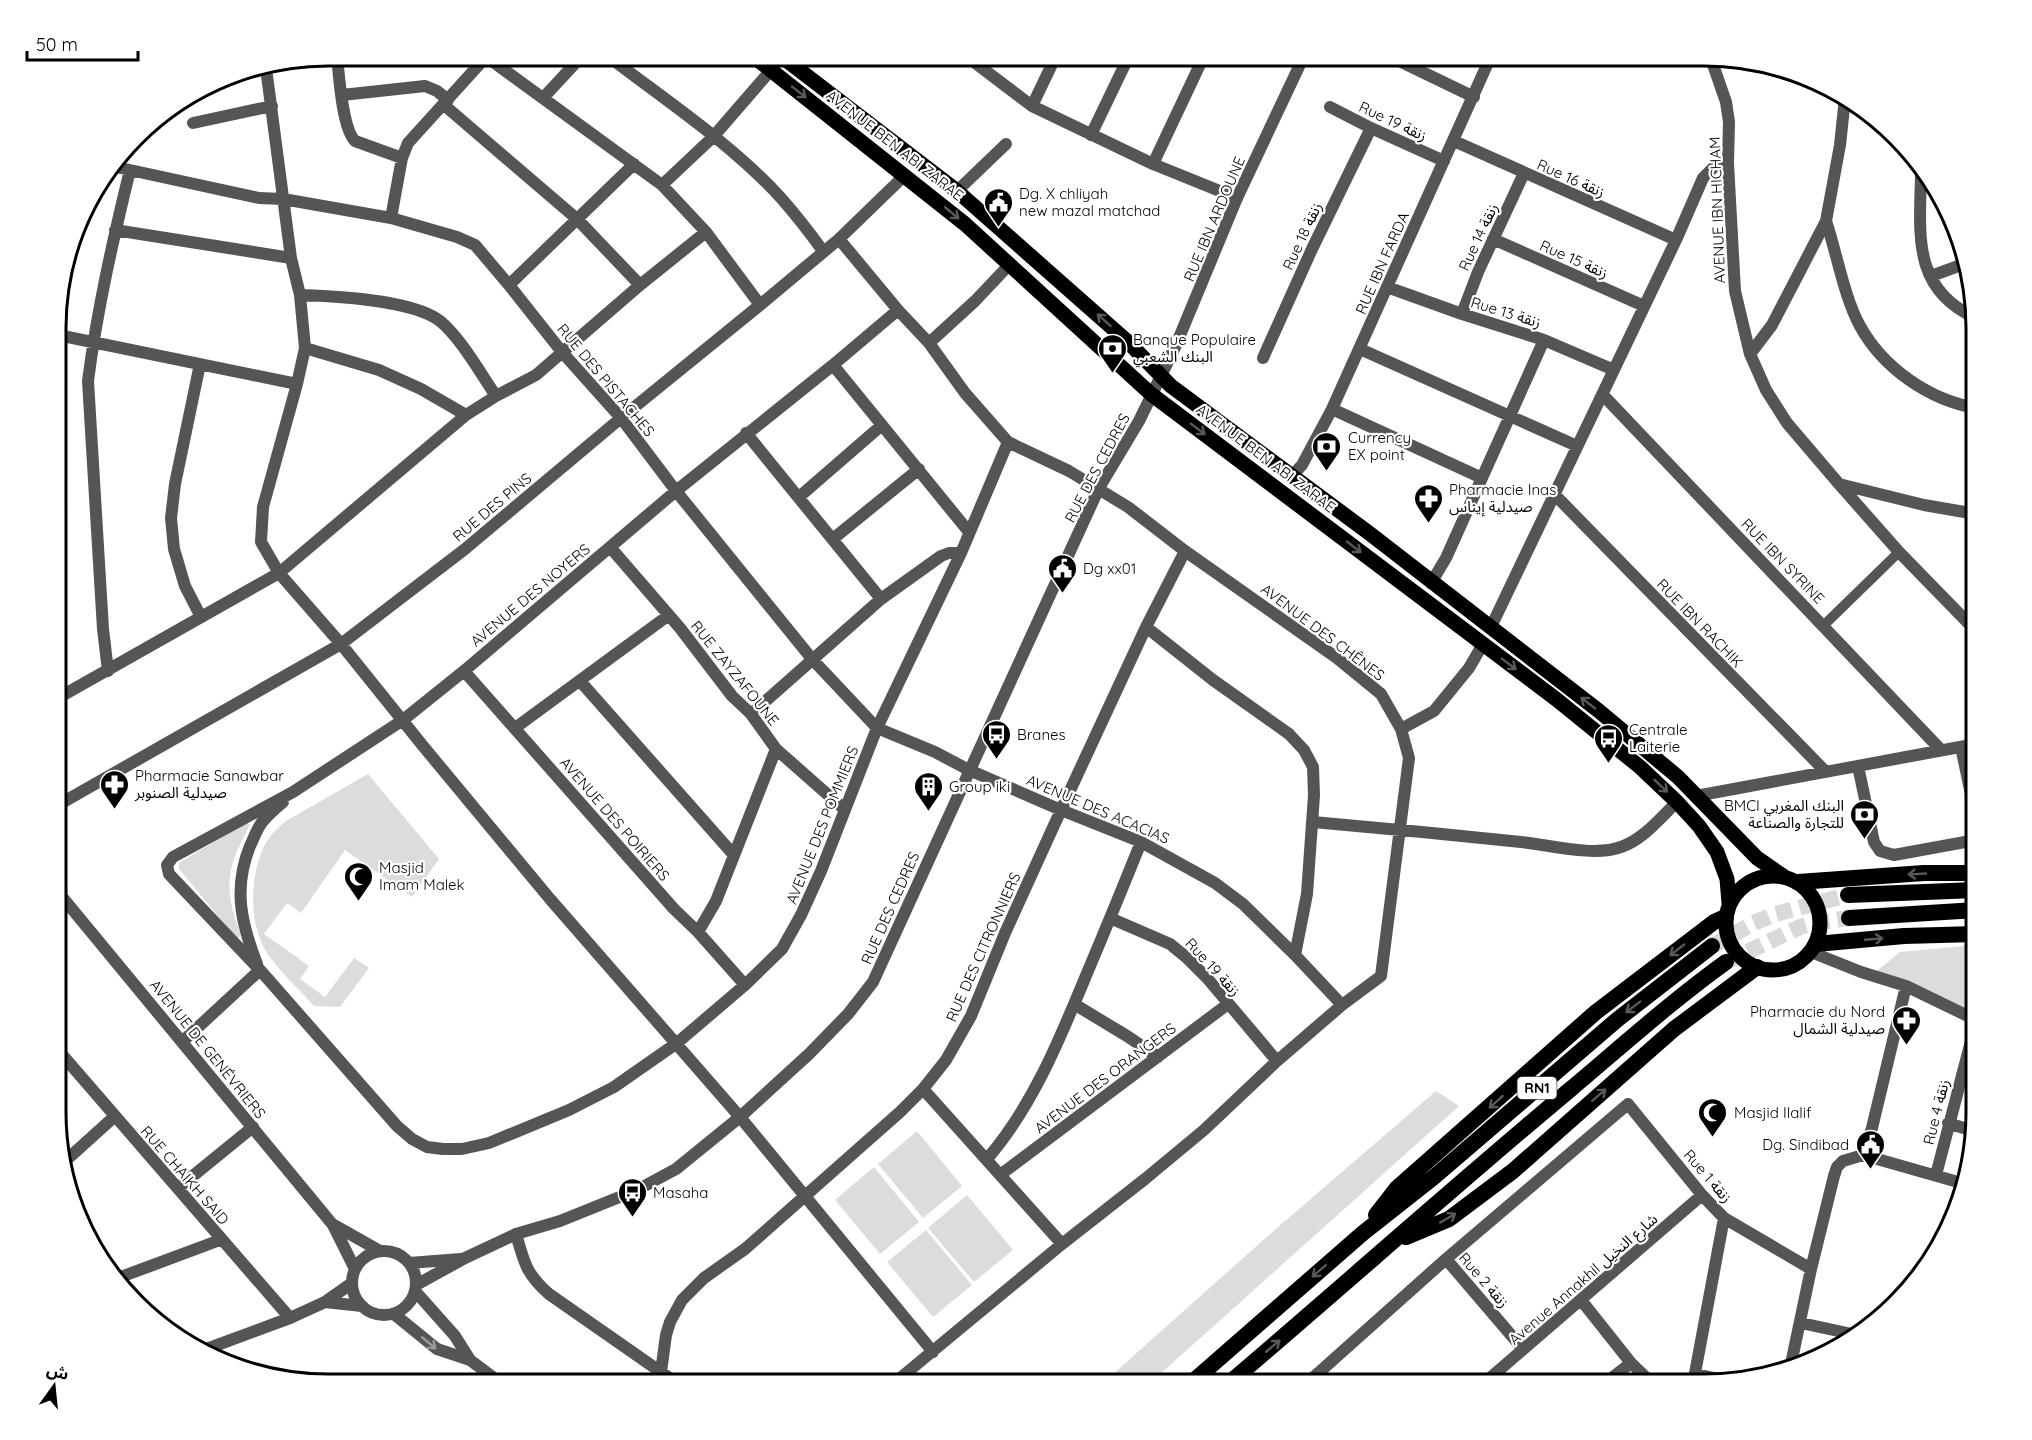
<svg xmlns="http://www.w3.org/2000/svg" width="2032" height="1440" font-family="Quicksand,'Noto Sans Arabic',sans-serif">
<rect width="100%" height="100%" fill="#fff"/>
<path fill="#dcdcdc" d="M368 774 439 859 412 897 345 850 301 913 287 903 264 934 309 966 300 979 325 997 354 958 369 968 340 1007 314 1006C299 989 279 971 267 953 248 923 249 872 267 841 272 833 279 827 286 821Z
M247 822 250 825C226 869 223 888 241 935L237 939 179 869V863Z
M1976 945V1021L1877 971 1900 952Z
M1436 1091 1459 1106 1149 1384H1102L1270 1234Z
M917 1131 962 1186 923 1218 878 1164Z
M874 1167 919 1222 880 1254 835 1200Z
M967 1195 1013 1250 974 1282 928 1228Z
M926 1230 972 1285 933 1317 887 1262Z"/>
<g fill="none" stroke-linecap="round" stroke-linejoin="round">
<path stroke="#d9d9d9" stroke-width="16" stroke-dasharray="16 8" stroke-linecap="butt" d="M1712 946 1754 923 1775 914 1848 895
M1726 962 1800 927 1814 923 1849 918"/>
<path stroke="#555" stroke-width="10" d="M1823 626 1899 552"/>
<path stroke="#555" stroke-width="12" d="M337 56C339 75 342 128 355 141L402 158
M485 56 662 185 706 232 760 305
M608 56C665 100 732 144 781 198 796 215 810 233 823 251
M966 56 1032 106 1153 164 1237 198
M1389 56 1474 97
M1710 56 1726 102 1729 122 1728 163 1735 291 1750 354 1766 390 1787 423 1839 484 1924 505 1976 514
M266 68 291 258 300 295 305 348 297 384 263 507 261 542 279 573 341 644 423 746 550 899 740 1117 933 1352
M342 95 425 86 437 91 448 100
M543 98 582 56
M444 105 577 219 640 285
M1032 106 1056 56
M1330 107 1371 128 1444 161
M193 123 272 106
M1091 135 1129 56
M1454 141 1676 240
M1153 164 1204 56
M130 170 259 198 283 199 391 218 457 237 475 245 509 285 562 352 621 418 676 491 812 659 877 728 935 752 969 770 1061 810 1141 842 1215 883 1243 904 1295 955 1342 1005
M1921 174C1920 233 1911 289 1976 318
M662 185 713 137 771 70
M957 191 1006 144
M391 218 402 158 408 143 486 57
M1826 221C1837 254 1844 297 1860 326 1883 368 1929 400 1976 408
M115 230 291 258
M839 239 898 310 929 343 965 393 1008 442 1069 471 1128 507 1185 551 1337 658 1381 694 1401 729 1409 758 1381 976 1342 1005 1277 1061 1204 1130 1145 1179 1062 1244 893 1384
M1493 239 1644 306
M1931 276 1964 264
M509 285 634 164
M1387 287 1462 314 1544 340 1614 370
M300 295C334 296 413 300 440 321 460 337 481 374 496 396
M898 310 833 365 676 491 464 671 403 720 293 792 173 857 167 865 169 874 260 970 397 1126 412 1139 427 1147 443 1149H462L489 1143 569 1110 614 1087 677 1043 745 985 782 949 801 915 821 871 877 728 961 553 1008 442
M1462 314 1478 272 1524 173
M58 335 297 384
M929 343 975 301 1010 264
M305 348 379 370 421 389 466 415
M1360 349 1577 446
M1750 354 1772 325 1826 221 1840 145 1845 98
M1263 358 1312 249 1371 128
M200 364 175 484 171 518 174 549 185 586 201 617
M833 365 969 532
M1602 394 1941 750
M1332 409 1482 478
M746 433 881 599
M1291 477 1302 465 1332 409 1491 56
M1839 484 1899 552 1976 631
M1554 494 1826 772
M799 497 882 425
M834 538 919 469
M610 547 680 628 732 696 751 714 776 749 844 809
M1431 583 1446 558 1544 340
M1146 627 1213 680 1289 734 1304 750 1313 767 1314 795 1307 894 1295 955
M1491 627 1676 240 1703 178 1714 167 1728 163
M108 671 103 629 88 381C97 310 113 240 130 170L116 167 117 163
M464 671 674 909 698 932 745 985
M580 681 733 854
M58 698 279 573 466 415 496 396 536 375 640 285 706 232
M751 714 881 599 941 556 949 553H961
M515 728 669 615
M1401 729 1434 711 1469 668 1483 644
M1961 747 1976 818
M1858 766 1874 842 1880 851 1894 855 1976 840
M1696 796 1976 744
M58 805 341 644 465 549 621 418 760 305 839 239 904 176
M1313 822C1382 828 1452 835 1521 842 1550 845 1594 857 1621 847 1644 839 1660 818 1677 802
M1110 918 1170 944 1186 957 1207 978 1277 1061
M698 932 716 901 776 749
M1811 952 1861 972 1906 986 1976 1020
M257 964C241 923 233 888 250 846 254 838 257 828 263 821 269 814 276 808 283 802
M1074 1004 1127 1036 1158 1057
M183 1041 260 970
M58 1050 290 1318
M923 1089 1062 1244
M1948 1123 1976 1132
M1863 1155 1872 1128 1906 986
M987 1159C1032 1107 1059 1041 1085 978 1104 933 1123 887 1141 842
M63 1163 114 1117
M1000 1175 1228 1004
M1936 1175 1976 1022
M178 1188 253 1127
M516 1234C524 1262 526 1274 549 1294L678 1384
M1446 1259 1523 1349
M118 1278 220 1240
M1581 1300 1631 1363 1653 1384
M325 1302 362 1306
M1801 1323 1852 1334
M201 1351 290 1318 325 1302 352 1283
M1791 1364 1811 1269 1834 1176 1837 1167 1843 1161 1863 1155 1965 1184
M661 1372 666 1335 670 1322 682 1300 704 1278 745 1249 900 1112 923 1089 946 1060 971 1016 1005 933 1061 810 1146 627 1185 551
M1696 1374 1723 1380
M1306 1384 1446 1259 1628 1104 1702 1195 1724 1218 1811 1269
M1483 1384 1702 1195
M1604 1384 1631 1363
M1693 1384 1724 1218"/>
<path stroke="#555" stroke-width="12" d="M58 892 333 1225 355 1269
M334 1225 380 1251
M352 1283a32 32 0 1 1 64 0a32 32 0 1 1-64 0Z
M409 1263 461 1259
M416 1285 465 1258 516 1234 560 1221 637 1190 676 1169 740 1117 809 1054 848 1014 873 982 1099 488 1139 421 1176 345 1237 198 1304 56
M415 1291 455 1336 470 1360
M394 1314 437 1349 470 1360 502 1384"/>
<path stroke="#000" stroke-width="15" d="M753 56 965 224 1151 394 1556 699 1640 767 1677 802 1699 826 1717 852 1727 879 1729 903
M781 56 957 191 1127 341 1171 386 1369 533 1599 711 1678 777 1757 858 1783 876
M1726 923a47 47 0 1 1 94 0a47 47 0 1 1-94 0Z"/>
<path stroke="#000" stroke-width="16" d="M1798 882 1924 873H1976
M1848 895 1976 890
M1849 918 1976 910
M1816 944 1904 936 1976 934
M1376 1215 1397 1188 1596 1012 1714 922 1725 917
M1406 1237 1449 1219 1513 1171 1674 1029 1757 967
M1190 1384 1363 1233 1434 1177 1618 1019 1712 946
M1228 1384C1343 1286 1456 1185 1572 1088 1623 1045 1672 1001 1726 962"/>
</g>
<defs><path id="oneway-shaft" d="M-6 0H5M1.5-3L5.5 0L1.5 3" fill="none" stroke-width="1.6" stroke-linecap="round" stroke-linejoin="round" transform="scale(1.5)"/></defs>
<g stroke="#595959">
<use href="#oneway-shaft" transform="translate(799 92) rotate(38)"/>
<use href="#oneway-shaft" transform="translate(952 213) rotate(40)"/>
<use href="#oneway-shaft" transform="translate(1104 320) rotate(-138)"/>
<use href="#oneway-shaft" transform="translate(1198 429) rotate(37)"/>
<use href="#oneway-shaft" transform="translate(1354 547) rotate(38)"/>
<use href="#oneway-shaft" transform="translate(1509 664) rotate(37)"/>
<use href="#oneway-shaft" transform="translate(1588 703) rotate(-142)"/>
<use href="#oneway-shaft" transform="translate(1661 786) rotate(43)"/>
<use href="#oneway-shaft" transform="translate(1917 874) rotate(177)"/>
<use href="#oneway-shaft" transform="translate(1874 939) rotate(-5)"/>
<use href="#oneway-shaft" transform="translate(1677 950) rotate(143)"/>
<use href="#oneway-shaft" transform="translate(1633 1007) rotate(143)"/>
<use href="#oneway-shaft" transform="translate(1599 1095) rotate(-41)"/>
<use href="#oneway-shaft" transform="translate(1496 1102) rotate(138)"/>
<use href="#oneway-shaft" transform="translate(1448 1218) rotate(-30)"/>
<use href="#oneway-shaft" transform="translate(1319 1271) rotate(139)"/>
<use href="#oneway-shaft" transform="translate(1273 1346) rotate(-40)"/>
</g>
<use stroke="#999" href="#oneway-shaft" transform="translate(429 1343) rotate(40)"/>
<defs>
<symbol id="civic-pin" viewBox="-11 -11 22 30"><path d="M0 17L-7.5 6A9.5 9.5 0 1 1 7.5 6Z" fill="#000" stroke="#fff"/><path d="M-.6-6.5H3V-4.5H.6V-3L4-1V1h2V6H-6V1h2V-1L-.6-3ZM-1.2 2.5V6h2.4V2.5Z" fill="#fff"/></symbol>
<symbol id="bank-pin" viewBox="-11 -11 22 30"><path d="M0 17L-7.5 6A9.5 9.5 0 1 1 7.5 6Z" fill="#000" stroke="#fff"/><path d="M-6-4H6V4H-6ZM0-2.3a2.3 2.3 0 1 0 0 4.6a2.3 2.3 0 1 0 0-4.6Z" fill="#fff"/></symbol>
<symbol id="pharmacy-pin" viewBox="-11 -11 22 30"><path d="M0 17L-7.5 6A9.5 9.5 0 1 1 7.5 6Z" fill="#000" stroke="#fff"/><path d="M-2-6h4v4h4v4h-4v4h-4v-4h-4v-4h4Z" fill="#fff"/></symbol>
<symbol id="bus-pin" viewBox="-11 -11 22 30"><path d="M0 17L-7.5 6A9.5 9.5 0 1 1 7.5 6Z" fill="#000" stroke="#fff"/><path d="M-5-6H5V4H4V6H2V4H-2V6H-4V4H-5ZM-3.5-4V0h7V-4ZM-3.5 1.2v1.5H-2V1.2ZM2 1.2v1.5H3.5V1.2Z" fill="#fff"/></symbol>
<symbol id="building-pin" viewBox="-11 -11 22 30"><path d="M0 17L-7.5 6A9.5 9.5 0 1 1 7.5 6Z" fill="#000" stroke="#fff"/><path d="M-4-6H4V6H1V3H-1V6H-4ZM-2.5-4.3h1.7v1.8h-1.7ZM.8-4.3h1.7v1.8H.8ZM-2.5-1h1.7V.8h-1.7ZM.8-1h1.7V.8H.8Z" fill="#fff"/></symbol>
<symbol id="mosque-pin" viewBox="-11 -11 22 30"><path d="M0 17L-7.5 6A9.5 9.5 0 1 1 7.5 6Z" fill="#000" stroke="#fff"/><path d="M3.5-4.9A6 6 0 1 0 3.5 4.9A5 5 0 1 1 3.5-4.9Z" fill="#fff"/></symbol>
</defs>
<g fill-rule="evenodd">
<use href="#civic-pin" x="982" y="186" width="33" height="45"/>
<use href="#bank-pin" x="1096" y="332" width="33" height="45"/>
<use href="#bank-pin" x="1310" y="430" width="33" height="45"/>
<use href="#pharmacy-pin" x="1412" y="482" width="33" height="45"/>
<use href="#civic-pin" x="1046" y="552" width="33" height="45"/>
<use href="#bus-pin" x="980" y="718" width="33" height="45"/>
<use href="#bus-pin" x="1592" y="722" width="33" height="45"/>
<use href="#pharmacy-pin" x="98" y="768" width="33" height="45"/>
<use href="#building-pin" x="912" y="770" width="33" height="45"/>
<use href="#bank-pin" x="1848" y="798" width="33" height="45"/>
<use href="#mosque-pin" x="342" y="860" width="33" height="45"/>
<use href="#pharmacy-pin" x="1890" y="1004" width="33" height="45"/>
<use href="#mosque-pin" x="1696" y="1096" width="33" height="45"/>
<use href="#civic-pin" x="1854" y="1128" width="33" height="45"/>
<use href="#bus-pin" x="616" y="1176" width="33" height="45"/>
</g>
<g text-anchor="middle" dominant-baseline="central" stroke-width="4.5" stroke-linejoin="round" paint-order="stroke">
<rect fill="#fff" stroke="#4c4c4c" stroke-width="1.5" x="1517.5" y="1077" width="39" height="22" rx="4.5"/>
<g font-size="14" font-weight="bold" fill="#000">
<text x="1537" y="1088">RN1</text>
</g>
<g font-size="15" fill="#000" stroke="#fff">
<text transform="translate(1393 121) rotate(25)">Rue 19 زنقة</text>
<text transform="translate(895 145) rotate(38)">AVENUE BEN ABI ZARAE</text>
<text transform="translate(1571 178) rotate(24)">Rue 16 زنقة</text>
<text transform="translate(1717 210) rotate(-92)">AVENUE IBN HICHAM</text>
<text transform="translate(1214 219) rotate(-67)">RUE IBN ARDOUNE</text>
<text transform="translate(1302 236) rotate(-65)">Rue 18 زنقة</text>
<text transform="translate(1478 237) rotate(-65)">Rue 14 زنقة</text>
<text transform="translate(1574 259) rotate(24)">Rue 15 زنقة</text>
<text transform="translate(1382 263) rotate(-66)">RUE IBN FARDA</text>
<text transform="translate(1506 312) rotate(17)">Rue 13 زنقة</text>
<text transform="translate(606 380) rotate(50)">RUE DES PISTACHES</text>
<text transform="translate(1266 458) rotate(37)">AVENUE BEN ABI ZARAE</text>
<text transform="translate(1097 468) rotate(-62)">RUE DES CEDRES</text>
<text transform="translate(492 507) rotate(-40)">RUE DES PINS</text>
<text transform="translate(1783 561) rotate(46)">RUE IBN SYRINE</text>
<text transform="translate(530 595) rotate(-40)">AVENUE DES NOYERS</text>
<text transform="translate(1700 623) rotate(46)">RUE IBN RACHIK</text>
<text transform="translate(1323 632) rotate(37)">AVENUE DES CHÊNES</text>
<text transform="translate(735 673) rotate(51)">RUE ZAYZAFOUNE</text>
<text transform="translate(1098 809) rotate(23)">AVENUE DES ACACIAS</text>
<text transform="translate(615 819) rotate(49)">AVENUE DES POIRIERS</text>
<text transform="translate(822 825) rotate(-68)">AVENUE DES POMMIERS</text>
<text transform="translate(890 908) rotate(-66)">RUE DES CEDRES</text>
<text transform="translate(983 947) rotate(-66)">RUE DES CITRONNIERS</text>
<text transform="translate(1213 967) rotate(47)">Rue 19 زنقة</text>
<text transform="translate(208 1049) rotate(51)">AVENUE DE GENÉVRIERS</text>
<text transform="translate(1105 1078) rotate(-37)">AVENUE DES ORANGERS</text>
<text transform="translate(1936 1112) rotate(-76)">Rue 4 زنقة</text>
<text transform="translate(185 1175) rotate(49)">RUE CHAIKH SAID</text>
<text transform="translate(1708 1176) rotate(49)">Rue 1 زنقة</text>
<text transform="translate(1583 1279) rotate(-41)">Avenue Annakhil شارع النخيل</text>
<text transform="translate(1484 1280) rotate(49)">Rue 2 زنقة</text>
</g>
<g font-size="15" fill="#000" stroke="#fff" text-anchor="start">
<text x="1019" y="193">Dg. X chliyah<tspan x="1019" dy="17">new mazal matchad</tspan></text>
<text x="1133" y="339">Banque Populaire<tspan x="1133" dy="17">البنك الشعبي</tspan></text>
<text x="1348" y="437">Currency<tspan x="1348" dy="17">EX point</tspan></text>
<text x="1449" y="489">Pharmacie Inas<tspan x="1449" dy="17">صيدلية إيناس</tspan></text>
<text x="1083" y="568">Dg xx01</text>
<text x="1629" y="729">Centrale<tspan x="1629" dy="17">Laiterie</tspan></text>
<text x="1017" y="734">Branes</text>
<text x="135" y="775">Pharmacie Sanawbar<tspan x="135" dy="17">صيدلية الصنوبر</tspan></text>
<text x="949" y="786">Group iki</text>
<text x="1844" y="805" text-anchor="end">BMCI البنك المغربي<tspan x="1844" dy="17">للتجارة والصناعة</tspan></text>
<text x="379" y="867">Masjid<tspan x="379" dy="17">Imam Malek</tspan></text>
<text x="1885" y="1011" text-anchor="end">Pharmacie du Nord<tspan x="1885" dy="17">صيدلية الشمال</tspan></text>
<text x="1734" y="1112">Masjid Ilalif</text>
<text x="1849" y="1144" text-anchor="end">Dg. Sindibad</text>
<text x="653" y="1192">Masaha</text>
</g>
</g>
<path d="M0 0H2032V1440H0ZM328 66H1704A262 262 0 0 1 1966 328V1112A262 262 0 0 1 1704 1374H328A262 262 0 0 1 66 1112V328A262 262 0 0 1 328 66Z" fill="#fff" fill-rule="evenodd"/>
<path fill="none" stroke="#000" stroke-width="3" d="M328 66H1704A262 262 0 0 1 1966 328V1112A262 262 0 0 1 1704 1374H328A262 262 0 0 1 66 1112V328A262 262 0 0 1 328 66Z"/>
<g transform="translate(54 1386) rotate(15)" stroke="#ffffff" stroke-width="4.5" paint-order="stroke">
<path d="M0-4.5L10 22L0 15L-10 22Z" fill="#000000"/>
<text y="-9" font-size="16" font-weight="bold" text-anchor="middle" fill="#000000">ش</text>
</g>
<path d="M27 51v9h111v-9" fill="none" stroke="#000000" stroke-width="3"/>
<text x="36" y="51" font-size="18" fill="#000000" stroke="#ffffff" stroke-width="4.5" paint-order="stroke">50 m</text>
</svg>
